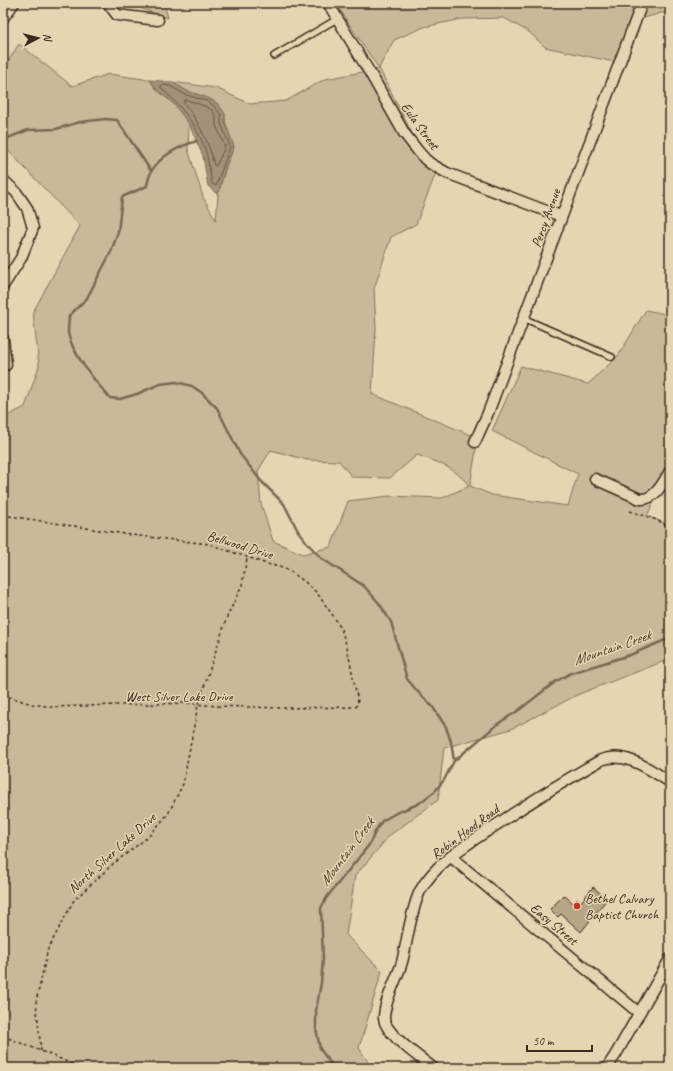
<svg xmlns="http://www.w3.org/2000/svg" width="673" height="1071" font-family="Caveat,sans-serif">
<rect width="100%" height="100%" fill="#e7d4b2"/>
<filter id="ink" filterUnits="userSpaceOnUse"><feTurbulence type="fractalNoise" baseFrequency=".025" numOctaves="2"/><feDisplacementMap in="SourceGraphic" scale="8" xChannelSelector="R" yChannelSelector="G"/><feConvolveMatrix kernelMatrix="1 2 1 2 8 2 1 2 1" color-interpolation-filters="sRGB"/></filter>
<g filter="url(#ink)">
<path fill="#cbb89a" stroke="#83715c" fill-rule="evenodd" d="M126 3H164L168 18Z
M368 3H670V13H661L631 22 614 62 545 47 529 32 504 18 462 19 424 27 394 40 379 68 418 145 439 165 416 224 391 237 374 289 376 329 372 394 478 438 470 486 492 495 568 506 578 474 492 431 521 366 588 384 618 356 646 310 670 315V468L647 516 670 525V659L579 694 511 729 444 748 438 800 390 835 355 876 346 935 382 971 359 1048 372 1068H3V417H5L25 407 39 366 33 312 80 226 3 145V69L19 44 72 86 109 74 150 80 156 89 174 104 189 124 188 149 203 197 216 220 218 195 226 166 234 147 225 122V114L218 104 208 98 187 91 172 82 216 88 250 104 286 101 325 79 379 69 338 7ZM271 450 307 460 339 461 352 477 390 478 417 455C438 462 456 468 469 486L442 498 389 496 348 501 331 547 303 554 273 541 261 504 258 471Z"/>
<path fill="#a39178" stroke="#796854" d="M150 80 172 82 187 91 208 98 218 104 225 114V122L234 147 226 166 218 195 208 186 203 156 189 124 174 104 156 89Z"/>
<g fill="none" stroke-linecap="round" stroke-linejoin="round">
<path stroke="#655342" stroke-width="1" d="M163 85 170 86 186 95 207 101 215 107 221 115V123L230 147 216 186 212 184C210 175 209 165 207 156 200 128 182 107 161 88V86Z
M187 100 205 106 212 110 216 117V125L225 147 216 166 214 165C209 141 198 122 184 103V101Z"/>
<path stroke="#796854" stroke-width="2.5" d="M3 140 28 130 56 129 80 122 106 119 117 120 151 171
M197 141C180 146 162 155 152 170 149 175 148 181 147 186L122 197 118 232 111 252 87 298 69 316C69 321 68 327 68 332 71 352 96 383 110 398L120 399 137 394 160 384 176 382 192 386 202 393 217 408 240 454 261 481 284 504 298 531 308 544 321 558 364 586 379 603 391 622 407 679 417 691 432 706 446 727 451 742 454 761
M334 1068 320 1049 316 1028V1010L321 983 323 959 321 908 327 897 369 845 376 830 382 821 396 813 418 804 434 792 444 780 454 761 499 723 519 710 555 682 571 673 630 655 670 638"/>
</g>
<path fill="#b7a588" stroke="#3b2a1e" d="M593 887 607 899 581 932 561 914 558 917 550 909 564 895 574 904 577 899 581 902Z"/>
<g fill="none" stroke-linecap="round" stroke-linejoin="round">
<defs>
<path id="lane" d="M274 56 337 19
M523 318 612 357"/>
<path id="street" d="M108 3 117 15 158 20
M328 3 373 78 404 133 418 151 425 159 431 164 447 173 549 212 562 216
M3 18 14 3
M3 180 16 192 27 208 33 228 21 258 3 286
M3 339 6 365
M475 442 488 413 642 3
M595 479 640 499C655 500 663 483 670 471
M451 857 639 1013
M433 1068C421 1058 383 1033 384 1017 385 998 397 980 402 962 408 939 410 913 420 891 434 865 463 847 487 831 524 806 562 782 601 760 626 751 649 769 670 782
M607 1068 616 1054 670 959"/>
</defs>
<use href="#lane" stroke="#3b2a1e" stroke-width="8"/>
<use href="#street" stroke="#3b2a1e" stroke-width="13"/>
<path stroke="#3b2a1e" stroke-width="1.5" stroke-dasharray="3 3" stroke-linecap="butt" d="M630 511 654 519 670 527
M3 515 131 535 209 544 267 564 283 568 291 572 305 582 317 593 336 620 341 629 347 647 358 702 356 707 282 708 216 706 185 703 51 707 32 704 3 695
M3 1036 56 1057 81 1068
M41 1051 36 1002 48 949 74 900 113 864 148 837 168 814 183 784 198 705 227 617 242 585 247 558"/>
<use href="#lane" stroke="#e7d4b2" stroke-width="5"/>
<use href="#street" stroke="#e7d4b2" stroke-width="10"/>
</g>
</g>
<circle fill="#c8321e" stroke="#e7d4b2" stroke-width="1.5" cx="577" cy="906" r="4"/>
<g text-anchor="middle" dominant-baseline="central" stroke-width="3" stroke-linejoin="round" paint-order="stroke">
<g font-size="14" fill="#3b2a1e" stroke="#e7d4b2">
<text transform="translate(420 126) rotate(54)">Eula Street</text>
<text transform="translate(546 218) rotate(-70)">Percy Avenue</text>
<text transform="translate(240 545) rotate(17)">Bellwood Drive</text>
<text x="179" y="696">West Silver Lake Drive</text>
<text transform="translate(465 832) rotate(-37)">Robin Hood Road</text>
<text transform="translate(112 853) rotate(-42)">North Silver Lake Drive</text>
<text transform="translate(554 924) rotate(40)">Easy Street</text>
</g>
<g font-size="14" fill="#3b2a1e" stroke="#e7d4b2" text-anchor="start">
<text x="585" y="898">Bethel Calvary<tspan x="585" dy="16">Baptist Church</tspan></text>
</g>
<g font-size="15" font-style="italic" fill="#503f30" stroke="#e7d4b2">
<text transform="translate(612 648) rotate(-19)">Mountain Creek</text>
<text transform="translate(347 852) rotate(-53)">Mountain Creek</text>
</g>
</g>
<rect width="673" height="1071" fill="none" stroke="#e7d4b2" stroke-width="16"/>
<rect x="8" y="8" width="657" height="1055" fill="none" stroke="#3b2a1e" stroke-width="1.5" filter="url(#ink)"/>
<g transform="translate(38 38) rotate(83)" stroke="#e7d4b2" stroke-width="3" paint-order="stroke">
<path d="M0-3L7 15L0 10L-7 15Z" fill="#3b2a1e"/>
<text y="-6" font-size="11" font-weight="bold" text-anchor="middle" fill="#3b2a1e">N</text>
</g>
<path d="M527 1045v6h65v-6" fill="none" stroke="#3b2a1e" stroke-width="2"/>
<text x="533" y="1045" font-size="12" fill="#3b2a1e" stroke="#e7d4b2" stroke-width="3" paint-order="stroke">50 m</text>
</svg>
